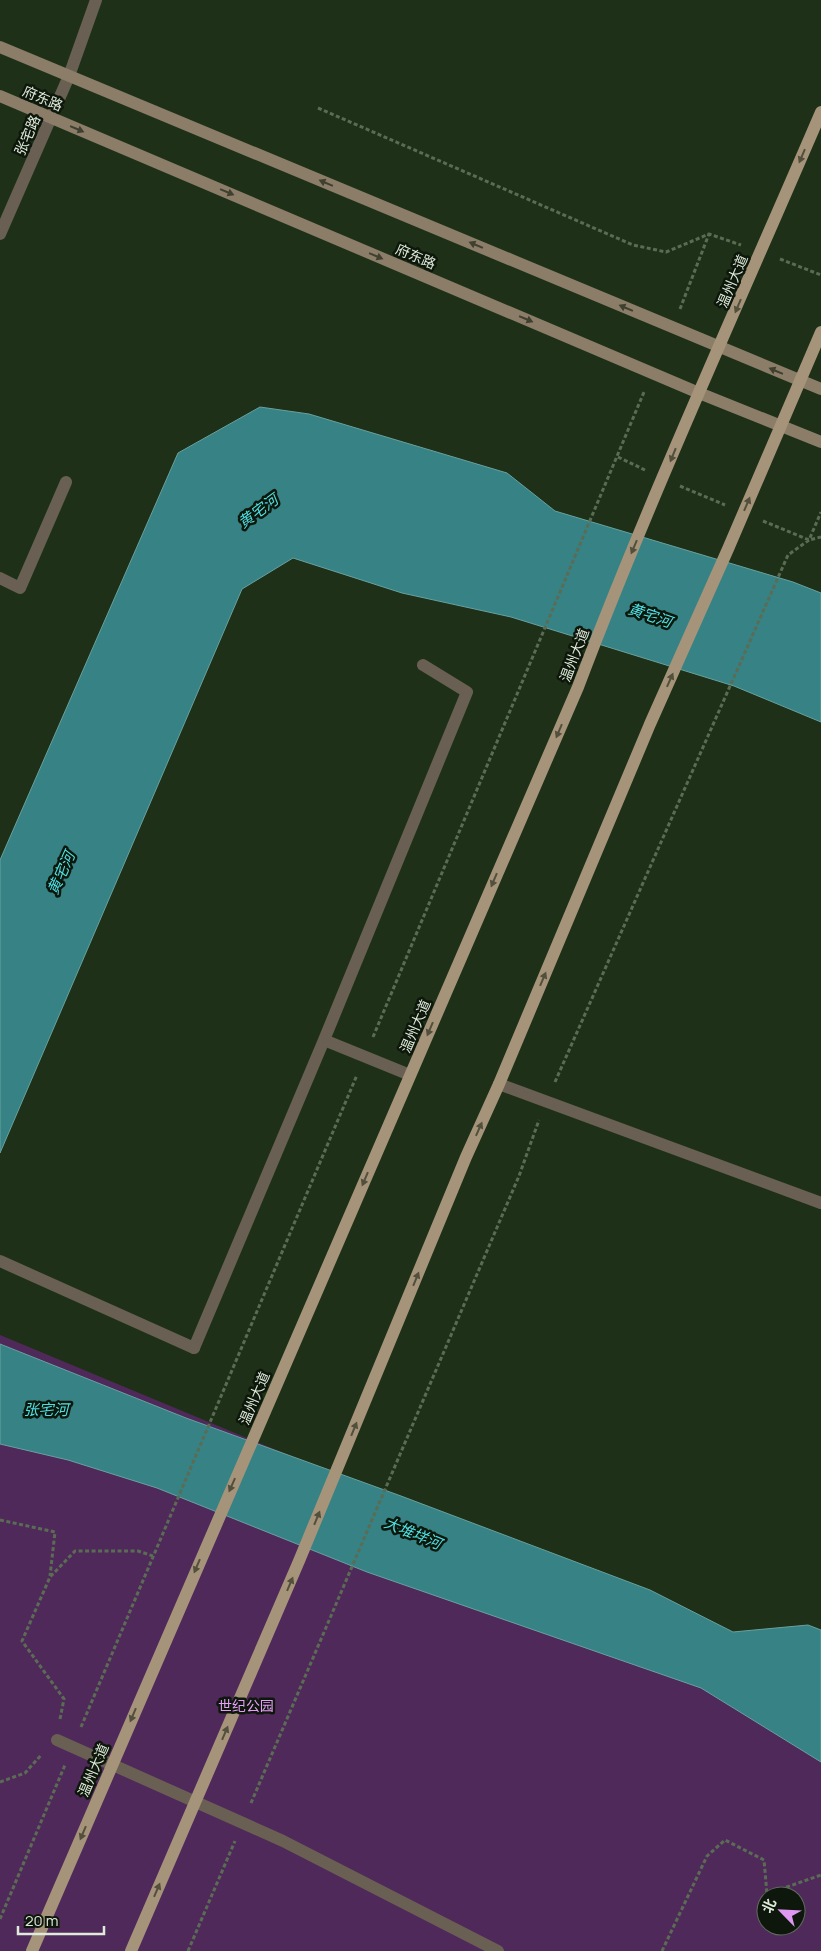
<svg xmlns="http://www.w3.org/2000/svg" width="821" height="1951" font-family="Manrope,'Noto Sans SC',sans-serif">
<rect width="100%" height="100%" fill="#1e3118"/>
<path fill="#50295b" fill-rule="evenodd" d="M0 1335 468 1530 778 1650 821 1663V1951H0ZM766 1896H796V1926H766Z"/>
<path fill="#368285" stroke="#68a19e" d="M260 407 309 414 507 473 555 511 793 582 821 593V722L734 686 511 617 402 593 293 558 242 589 0 1153V860L178 453Z
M0 1344 186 1418 401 1496 650 1590 733 1632 808 1625 821 1630V1762L701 1688 367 1572 157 1488 68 1460 0 1444Z"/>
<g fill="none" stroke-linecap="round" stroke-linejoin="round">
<path stroke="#5b6c55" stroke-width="3" stroke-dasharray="4 2.5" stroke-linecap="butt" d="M318 108 633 245 666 252 709 234 741 245
M780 259 821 275
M680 309 709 234
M618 457 645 470
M680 486 725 505
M763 521 809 540 821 537
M373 1037 644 392
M555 1082 788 555 809 540 821 512
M0 1520 55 1532 50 1576
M60 1719 64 1699 22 1641 50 1577 75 1551H138L153 1556
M81 1727 357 1075
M0 1782 25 1773 42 1754
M251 1803 519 1176 539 1120
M0 1919 65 1765
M188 1951 235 1841
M662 1951 707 1856 725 1840 764 1860 767 1894 821 1875"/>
<path stroke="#696053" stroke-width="12" d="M0 234 69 76
M0 578 20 588 66 482
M324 1040 467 692 423 665
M194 1348 324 1040 410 1075"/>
<path stroke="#696053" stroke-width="12" d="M0 1261 194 1348
M57 1740 283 1841 498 1951"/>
<path stroke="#696053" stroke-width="12" d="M499 1084 821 1203"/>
<path stroke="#696053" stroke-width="12" d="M69 76 96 0"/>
<path stroke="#8b7d68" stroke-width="12" d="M0 47 821 389
M0 96 699 393 821 442"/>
<path stroke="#a59479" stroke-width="12" d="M32 1951 578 687C652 492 739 303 821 112
M131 1951 299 1561 466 1157 499 1084 650 724 728 549 821 332"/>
</g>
<defs><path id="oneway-solid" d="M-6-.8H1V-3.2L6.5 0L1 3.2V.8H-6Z" transform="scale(1.25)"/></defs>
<g fill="#404030">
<use href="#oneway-solid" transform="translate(77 129) rotate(23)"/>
<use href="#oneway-solid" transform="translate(326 183) rotate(-157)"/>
<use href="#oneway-solid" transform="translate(227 192) rotate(23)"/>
<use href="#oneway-solid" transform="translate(476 245) rotate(-157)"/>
<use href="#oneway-solid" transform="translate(376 256) rotate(23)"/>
<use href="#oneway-solid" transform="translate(626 308) rotate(-157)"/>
<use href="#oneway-solid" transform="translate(526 319) rotate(23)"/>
<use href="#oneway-solid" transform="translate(776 371) rotate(-157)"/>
</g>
<g fill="#524f3c">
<use href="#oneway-solid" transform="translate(802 156) rotate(113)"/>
<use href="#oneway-solid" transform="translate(738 306) rotate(113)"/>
<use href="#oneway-solid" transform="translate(673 455) rotate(112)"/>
<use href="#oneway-solid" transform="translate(747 504) rotate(-67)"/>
<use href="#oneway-solid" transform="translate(634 547) rotate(113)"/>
<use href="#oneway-solid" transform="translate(670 680) rotate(-66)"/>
<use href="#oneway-solid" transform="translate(559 731) rotate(113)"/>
<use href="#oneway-solid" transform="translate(494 880) rotate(113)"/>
<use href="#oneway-solid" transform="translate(543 979) rotate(-67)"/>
<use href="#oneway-solid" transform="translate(430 1029) rotate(113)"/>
<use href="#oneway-solid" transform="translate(479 1129) rotate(-66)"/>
<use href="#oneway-solid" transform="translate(365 1179) rotate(113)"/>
<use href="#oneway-solid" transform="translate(416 1279) rotate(-68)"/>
<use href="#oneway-solid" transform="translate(354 1429) rotate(-68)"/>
<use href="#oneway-solid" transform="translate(232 1485) rotate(114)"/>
<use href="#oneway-solid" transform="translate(317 1518) rotate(-68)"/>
<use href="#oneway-solid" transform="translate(197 1566) rotate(113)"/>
<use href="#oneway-solid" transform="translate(290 1584) rotate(-67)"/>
<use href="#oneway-solid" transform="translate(133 1715) rotate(113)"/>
<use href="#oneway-solid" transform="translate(225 1733) rotate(-67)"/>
<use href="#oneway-solid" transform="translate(83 1833) rotate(113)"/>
<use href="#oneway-solid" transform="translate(157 1890) rotate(-67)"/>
</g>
<g text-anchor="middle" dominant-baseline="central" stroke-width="5" stroke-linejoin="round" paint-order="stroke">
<g font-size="14" fill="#deeada" stroke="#0e170b">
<text transform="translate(43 98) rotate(23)">府东路</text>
<text transform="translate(27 135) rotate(-66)">张宅路</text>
<text transform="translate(416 256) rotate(23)">府东路</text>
<text transform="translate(732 281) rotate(-67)">温州大道</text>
<text transform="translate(574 655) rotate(-69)">温州大道</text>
<text transform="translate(415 1026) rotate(-67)">温州大道</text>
<text transform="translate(254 1398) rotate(-67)">温州大道</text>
<text transform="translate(93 1770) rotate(-67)">温州大道</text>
</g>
<g font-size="14" fill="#e89cfd" stroke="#0e170b">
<text x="246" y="1705">世纪公园</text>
</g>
<g font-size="15" font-style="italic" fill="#4ce1e6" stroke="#0e170b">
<text transform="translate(258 511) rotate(-36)">黄宅河</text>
<text transform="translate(650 615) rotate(19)">黄宅河</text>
<text transform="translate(61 873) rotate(-66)">黄宅河</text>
<text x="46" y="1409">张宅河</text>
<text transform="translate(413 1533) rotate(22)">大堆垟河</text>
</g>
</g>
<g transform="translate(781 1911) rotate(294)"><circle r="24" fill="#0e170b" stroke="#616b5e"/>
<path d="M0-4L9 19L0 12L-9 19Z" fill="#de98f2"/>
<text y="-8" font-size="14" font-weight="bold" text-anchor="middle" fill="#deeada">北</text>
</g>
<path d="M18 1926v8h86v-8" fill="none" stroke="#deeada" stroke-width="2.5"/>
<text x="25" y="1926" font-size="15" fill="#deeada" stroke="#0e170b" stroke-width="4" paint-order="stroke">20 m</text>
</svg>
